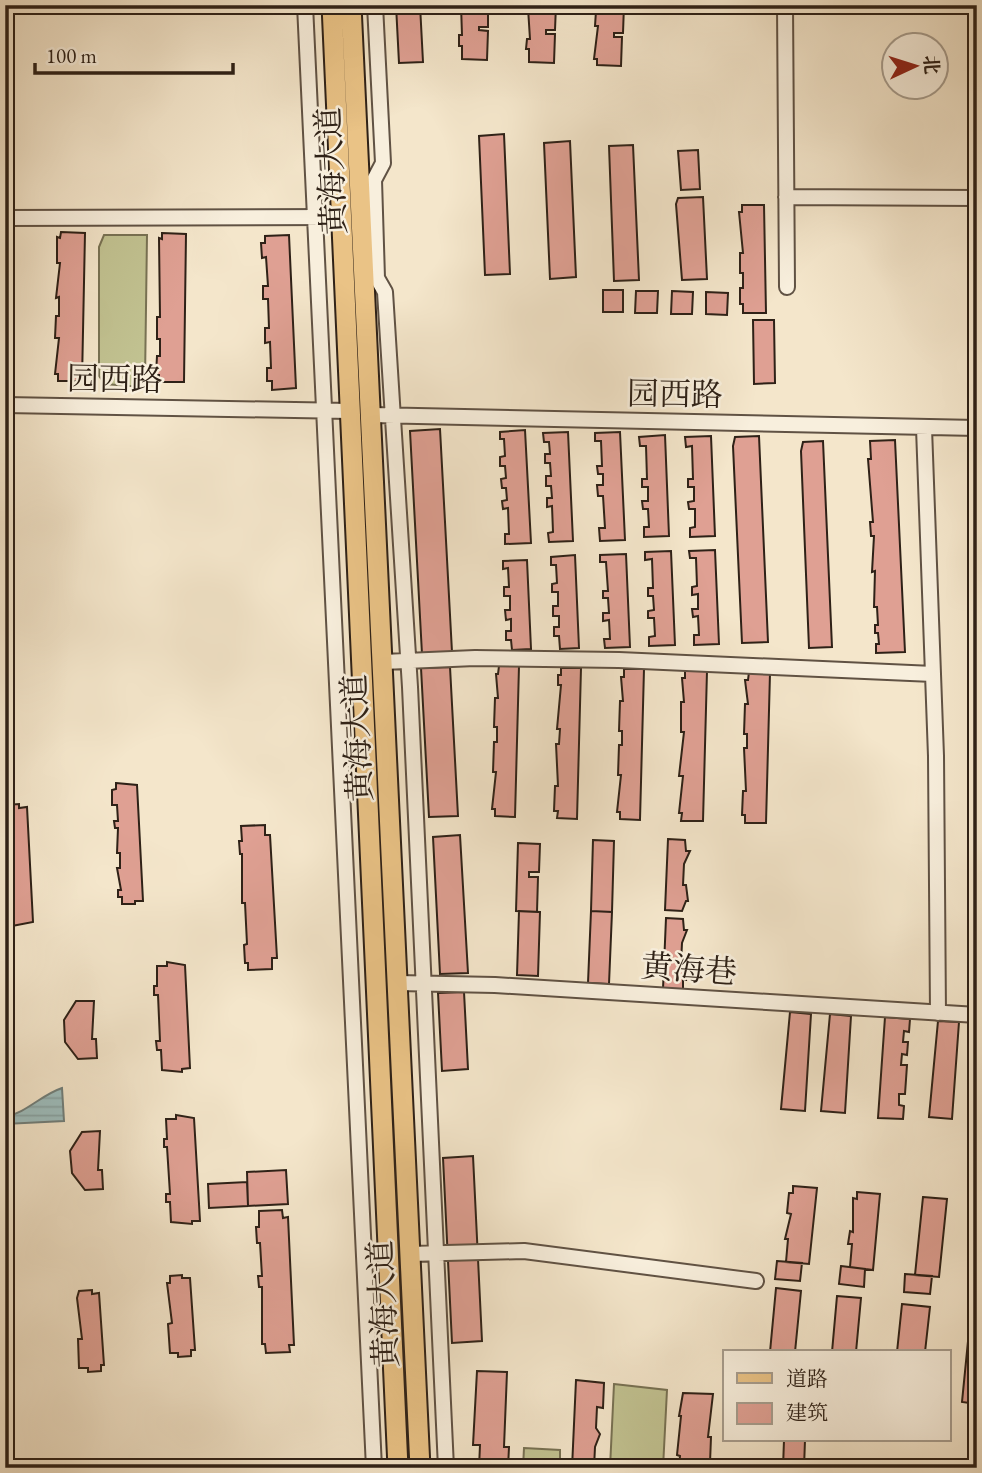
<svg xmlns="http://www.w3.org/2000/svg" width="982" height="1473" font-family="'EB Garamond','Noto Serif SC',serif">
<defs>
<pattern id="water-rules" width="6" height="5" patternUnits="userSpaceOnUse" patternTransform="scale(1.75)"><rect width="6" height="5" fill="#9ebebe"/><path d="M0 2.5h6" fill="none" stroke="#88a3a3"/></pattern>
</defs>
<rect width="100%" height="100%" fill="#f4e6cb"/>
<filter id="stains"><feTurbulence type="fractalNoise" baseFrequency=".00286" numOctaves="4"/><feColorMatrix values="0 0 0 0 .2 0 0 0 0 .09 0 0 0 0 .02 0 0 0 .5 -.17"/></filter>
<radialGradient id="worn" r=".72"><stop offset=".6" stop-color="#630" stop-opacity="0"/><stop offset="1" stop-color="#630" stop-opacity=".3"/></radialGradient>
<path fill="#c2c392" stroke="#787254" stroke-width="2" d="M104 235H147L145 381 141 387 105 384 99 376V247Z
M614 1384 667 1390 663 1468H610Z
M524 1448 560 1450V1468H523Z"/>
<path fill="url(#water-rules)" stroke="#717f7b" stroke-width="2" d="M62 1088 64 1121 5 1124V1117C26 1113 41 1095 62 1088Z"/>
<path fill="#dfa093" stroke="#2e2117" stroke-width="2" d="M396 5H420L423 62 399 63Z
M461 5H488V27H479V30L488 31 487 60 462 59V46H459V35H462Z
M531 5H556L555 30H546V34H555L554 63 529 62V49H526L527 39H530L528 8Z
M599 5H624L623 33H614V37H622L621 66 597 65V59H594L598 26H595L596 11H598Z
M504 134 510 274 485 275 479 136Z
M570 141 576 277 550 279 544 143Z
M633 145 639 280 614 281 609 146Z
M698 150 700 189 681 190 678 151Z
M703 197 707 279 682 280 676 204 678 198Z
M742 205H764L766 313H743V304H740V288H743V273H740V253H743L739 212H742Z
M61 232 85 233 82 381H58V374H55L59 338H55L56 316H59V297L56 298 60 263H57V237L60 238Z
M162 233 186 234 184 382H159V375H156L157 356H160V339H157V317H160L159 238 162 239Z
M289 235 296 388 272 390V381H267V368H271L270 342 265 343V328H269L268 299H263V286H268L266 257 262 258 261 243H265V236Z
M603 290H623V312H603Z
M636 291H658L657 313H635Z
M672 291 693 292 692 314H671Z
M706 292 728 293 727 315 706 314Z
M753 320H774L775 383 754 384Z
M440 429 452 652 422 654 410 431Z
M525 430 531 543 505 544V534H509L508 508 503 509 502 501 507 500 506 488H502L501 479 506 478 505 466H500V457L505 456 504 439H500V432Z
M568 432 573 541 549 542 548 533 553 532 552 506 547 507V498H552L551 486H546V476H551L550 463H545V454H550L549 442H544L543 433Z
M620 432 625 540 600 541 599 528H605L603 496H598L597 485H603V474H598L597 466H602L601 441H595V433Z
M665 435 669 536 644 537V527H649L648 509H643L642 501H648V487H642V479H647L646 446H640L639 437Z
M711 436 715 536 690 537V528L695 527V509H689L688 502 694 501V487H688V479H693L692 446 686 447 685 437Z
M759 436 768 642 742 643 733 446 735 437Z
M895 440 905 652 876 653V644H879L878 633H875V625H878L877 607H874L875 571 872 572 874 536H871L870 522H873L868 459H871L870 441Z
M823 441 832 647 809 648 801 451 803 442Z
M715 550 719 644 694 645V635H699L698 616 693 617 692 609H698V594L692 595V587L697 586 696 558H690L689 551Z
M671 551 675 645 649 646V637L655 636 654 618H648V611L654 610 653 596H648V588H653L652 559 645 560V552Z
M626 554 630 647 605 648 604 639H610L609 620 603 621V613H609L608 598H603V591H608L606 562H600V555Z
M575 555 579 648 560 649 559 636H554V627H559V616H553V606H558V592H552V584L557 583 556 565H551V557Z
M527 560 531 649 512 650 511 640H506V631H511V619L506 620 505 610H510V596H504V587H509L508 568 503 569V561Z
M499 666H519L515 817 495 816V809H492L496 772H493L494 742H497V727H494L495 698H498L496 674H498Z
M450 667 458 816 429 817 421 668Z
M561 668H581L577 819 557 818 558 811H554L555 786H558L556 744H559L560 729H557L561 685H558V675H561Z
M624 669H644L640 820 620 819V812H617L621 775H618L619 745H622V731H619L620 701H623L621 677H624Z
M685 670 707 671 703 821H681L682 813H679L683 776H679L684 732H681V702H684L682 678H685Z
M749 672 770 673 766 823H745V815H742L743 791H746L744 748H747V734H744L745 704H748L745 680H748Z
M116 783 137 785 143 901H135V904H122V897H118V890H121L117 868H120V853H117L118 828H115L114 821H118L117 805H112V790L116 789Z
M19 804V808L27 807 33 922 12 926V919H9L8 912H12L7 889H11L7 867 9 866V849L5 848V843H8L5 811 6 805Z
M265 825V835H270L277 958H272V969L248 970V963H245L244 945 247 944 245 903H242V854H240L239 841H242L241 826Z
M460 835 468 973 440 974 433 837Z
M668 839 685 840 686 851H690L684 864 683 885H686L688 901H686L682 911 665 910Z
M593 840 614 841 612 912 591 911Z
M518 843 540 844 539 872H529V877H538L537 912 516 911Z
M519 911 540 912 538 976 517 975Z
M591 911 612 912 609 984 588 983Z
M666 918 683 919 684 930H687L682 943 681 964H684L686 980H683V989L680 990 663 989Z
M167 962 185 965 190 1068 182 1069V1072L162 1070 161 1050H157L156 1041H160L158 995H154V986H157V966H167Z
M464 992 468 1069 442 1071 438 993Z
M76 1001H94L92 1039H96L97 1058 78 1059 65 1042 64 1020Z
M790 1012 811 1014 805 1111 781 1109Z
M830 1014 851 1016 845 1113 821 1111Z
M885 1017 910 1019 909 1032 904 1031 903 1042H908L907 1055 902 1054 901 1065H907L905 1094H899V1105L904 1106 903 1119 878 1118Z
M938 1021 959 1022 952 1119 929 1117Z
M176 1115 194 1118 200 1221H192V1224L171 1222 170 1202H166V1194H170L167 1147H164V1139H167L166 1119H176Z
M100 1131 98 1170H102L103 1189 85 1190 72 1173 70 1151 82 1132Z
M473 1156 482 1341 452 1343 443 1158Z
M5 1165H10L8 1204H12L13 1223H5Z
M286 1170 288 1204 248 1206 247 1172Z
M247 1182 248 1206 209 1208 208 1184Z
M793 1186 817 1188 809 1264 786 1262 788 1239H785L791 1214 787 1213 789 1193H793Z
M857 1192 880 1194 873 1270 850 1267 852 1244H848L850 1231 853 1232V1198L857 1199Z
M923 1197 947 1199 939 1277 915 1275Z
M282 1210 283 1218 288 1217 294 1345H289L290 1352 266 1353 265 1344H262V1287H259L258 1276H262L260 1243H257L256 1227H259V1211Z
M777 1261 802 1263 800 1281 775 1279Z
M841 1266 865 1269 864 1287 839 1284Z
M905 1274 932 1276 930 1294 904 1292Z
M182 1275V1278H190L195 1350H191V1356L178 1357V1353H170L168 1324 172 1323 167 1283H170V1276Z
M776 1288 801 1291 795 1352H770Z
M92 1290V1294L99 1293 104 1365H101V1371L88 1372V1368H79L78 1339H82L77 1298 79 1291Z
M6 1295 11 1367H8V1373H5Z
M837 1296 861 1298 856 1352H832Z
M902 1304 930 1307 925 1352H897Z
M971 1311 977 1312V1404L962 1402Z
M477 1371 507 1372 504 1447H509L508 1468H479L480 1445H473Z
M576 1380 604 1383 603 1408 597 1407 596 1428 600 1434 595 1447 594 1468H572Z
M683 1393 713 1394 708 1437H711L710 1463 699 1462V1467L708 1468H679L680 1456 677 1455 681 1416H679Z
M784 1440H810H805L804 1468H783Z"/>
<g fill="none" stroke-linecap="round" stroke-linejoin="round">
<defs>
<path id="minor" d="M305 5 374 1468
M375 5 383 163 374 180 377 278 385 292 410 687 446 1468
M785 5 787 287
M786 197 977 198
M5 218 341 217
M5 405 349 411
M372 415 977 428
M924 428 936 756 938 1013
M383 662 475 658 619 660 933 674
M398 983 495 985 977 1015
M410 1254 524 1251 756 1281"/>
<path id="major" d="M332 5 398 1468
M351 5 420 1468"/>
</defs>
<use href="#minor" stroke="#605244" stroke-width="18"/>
<use href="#major" stroke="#2e2117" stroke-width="23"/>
<use href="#minor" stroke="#f8efdd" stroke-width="14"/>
<use href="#major" stroke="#eac386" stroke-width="19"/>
</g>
<g text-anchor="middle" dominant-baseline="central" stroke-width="5" stroke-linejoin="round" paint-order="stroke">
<g font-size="32" fill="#2e2117" stroke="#f8efdd">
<text transform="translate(331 171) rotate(-93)">黄海大道</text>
<text transform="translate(115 379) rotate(1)">园西路</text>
<text transform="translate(675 394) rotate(1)">园西路</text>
<text transform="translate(357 738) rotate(-93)">黄海大道</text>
<text transform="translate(689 969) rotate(4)">黄海巷</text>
<text transform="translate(383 1304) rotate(-93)">黄海大道</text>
</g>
</g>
<rect width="982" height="1473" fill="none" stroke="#f4e6cb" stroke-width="28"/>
<rect x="7" y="7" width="968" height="1459" fill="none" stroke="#2e2117" stroke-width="3.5"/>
<rect x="14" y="14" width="954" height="1445" fill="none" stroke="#2e2117" stroke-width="2"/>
<rect x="723" y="1350" width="228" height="91" fill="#f8efdd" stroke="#a79d8e" stroke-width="2"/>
<rect x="737" y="1373" width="35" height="10" fill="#eac386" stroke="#a79d8e" stroke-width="2"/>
<text x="786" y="1386" font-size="21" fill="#2e2117">道路</text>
<rect x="737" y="1403" width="35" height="21" fill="#dfa093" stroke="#a79d8e" stroke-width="2"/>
<text x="786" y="1420" font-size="21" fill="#2e2117">建筑</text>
<g transform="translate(915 66) rotate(86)"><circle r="33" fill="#f8efdd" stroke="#a79d8e" stroke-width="2"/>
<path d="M0-5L12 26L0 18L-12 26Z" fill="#8f2418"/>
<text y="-10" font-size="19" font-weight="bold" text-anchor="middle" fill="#2e2117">北</text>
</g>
<path d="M35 63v10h198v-10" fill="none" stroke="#2e2117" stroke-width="3.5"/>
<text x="46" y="63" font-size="21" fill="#2e2117" stroke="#f8efdd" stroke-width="5" paint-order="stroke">100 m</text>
<rect width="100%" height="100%" filter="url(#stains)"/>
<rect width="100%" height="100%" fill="url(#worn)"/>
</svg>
